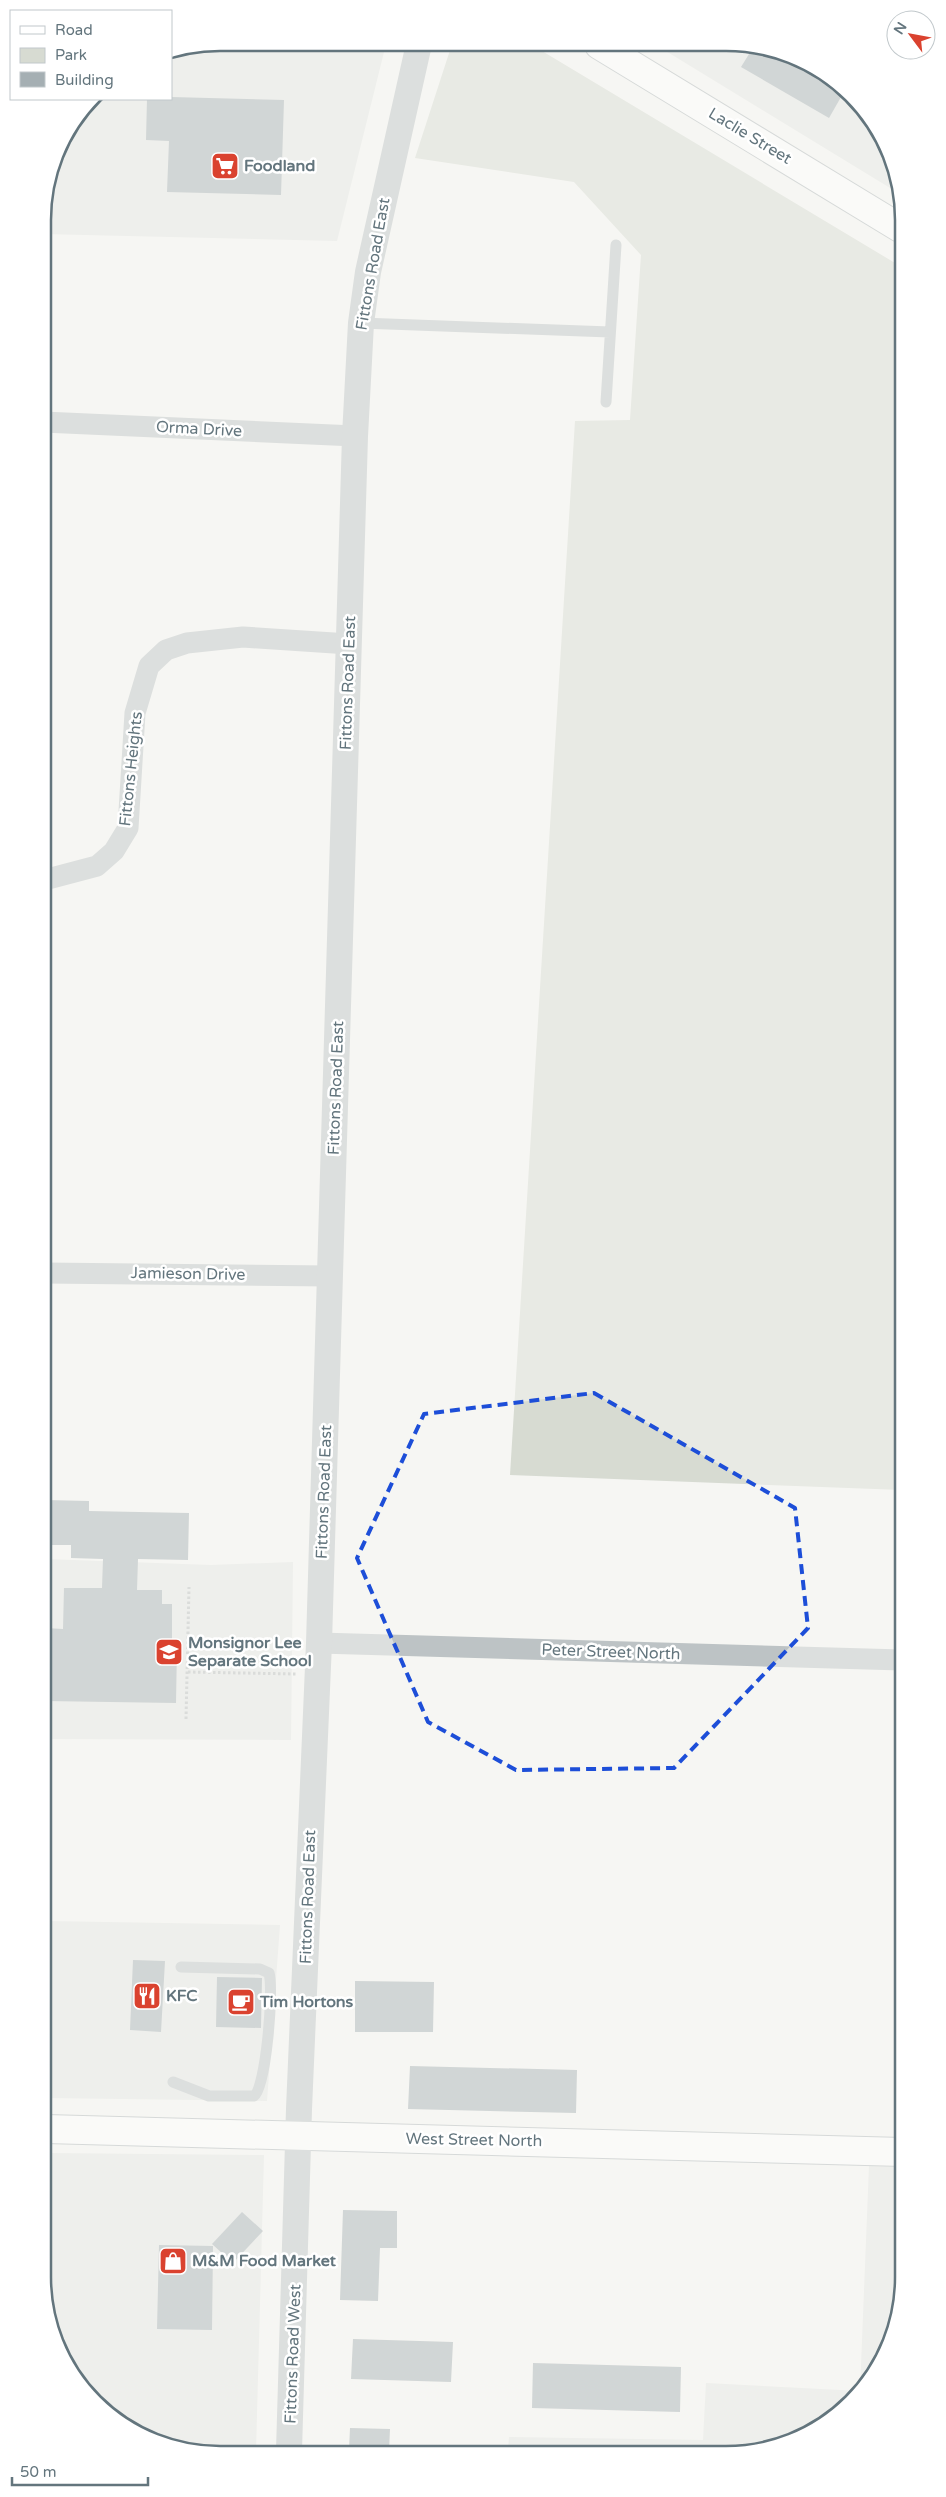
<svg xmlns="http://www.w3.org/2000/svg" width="946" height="2497" font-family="'Varela Round',sans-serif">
<rect width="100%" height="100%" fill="#f6f6f3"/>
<path fill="#e4e6e4" d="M220 43 386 44 337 241 43 234V208L61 141 94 99H171V52Z
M656 45 761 46 815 66 852 95 885 141 900 185V194Z
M45 1559 211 1565 293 1562 291 1740 45 1739Z
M45 1921 280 1925 267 2101 46 2098Z
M903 2037V2124H900Z
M46 2153 264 2155 256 2451H186L141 2436 95 2403 66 2366 46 2312Z
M869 2166 903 2167V2288L890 2345 860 2394 815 2431 761 2451H508L509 2437 703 2440 706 2383 860 2391Z"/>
<path fill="#d7dbd2" d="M452 44 532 45 900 266 902 1490 510 1475 575 421 630 420 641 255 574 182 415 158Z"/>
<path fill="#a5afb3" d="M754 46H761L815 66 845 90 829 118 741 67Z
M171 97 284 100 281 195 167 192 169 141 146 140 147 99H171Z
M45 1500 89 1501V1511L189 1513 188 1560 138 1559 137 1590H162V1604H172V1645L177 1646 176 1703 45 1701V1628L63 1629 64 1588H102L103 1559 71 1558V1545H45Z
M133 1960 165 1961 161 2032 130 2030Z
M217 1977 262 1978 261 2028 216 2027Z
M355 1981 434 1982 433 2032H355Z
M410 2066 577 2070 576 2113 408 2109Z
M343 2210 397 2211V2248H380L378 2301 340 2300Z
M242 2212 263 2231 233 2263 212 2244Z
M159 2245 213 2246 212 2330 157 2329Z
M353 2339 453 2342 451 2382 351 2379Z
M533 2363 681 2367 680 2412 532 2408Z
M350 2428 390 2429 389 2451H349Z"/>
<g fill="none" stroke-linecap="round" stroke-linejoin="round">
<defs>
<path id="secondary" d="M599 45 900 228
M46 2129 903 2152"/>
</defs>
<use href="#secondary" stroke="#b0b7ba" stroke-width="30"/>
<path stroke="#b8bcbd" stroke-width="3" stroke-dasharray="2.5 2.5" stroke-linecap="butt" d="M188 1672 296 1674
M186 1719 189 1587"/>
<path stroke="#bdc3c5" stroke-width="11" d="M361 323 610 332
M606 402 616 245
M173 2082 209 2096H254C266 2088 274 1989 269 1973L260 1969 181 1967"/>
<path stroke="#bdc3c5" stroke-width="21" d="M43 422 355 436
M44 880 97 866 114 851 128 828 135 713 149 666 166 650 187 643 243 637 349 644
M44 1273 331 1276
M319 1643 902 1660"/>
<path stroke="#bdc3c5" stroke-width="26" d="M289 2451 299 2109 319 1643 355 436 361 323 368 272 419 44"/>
<use href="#secondary" stroke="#fff" stroke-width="28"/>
</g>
<path d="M0 0H946V2497H0ZM594 1393 795 1508 808 1628 674 1768 516 1770 428 1722 357 1558 424 1414Z" fill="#f6f6f3" fill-opacity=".55" fill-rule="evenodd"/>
<path fill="none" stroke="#1d4ed8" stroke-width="4" stroke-dasharray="10 6" stroke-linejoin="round" d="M594 1393 795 1508 808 1628 674 1768 516 1770 428 1722 357 1558 424 1414Z"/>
<defs>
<symbol id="supermarket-square" viewBox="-11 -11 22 22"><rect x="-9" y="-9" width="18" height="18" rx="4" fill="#da422f" stroke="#fff"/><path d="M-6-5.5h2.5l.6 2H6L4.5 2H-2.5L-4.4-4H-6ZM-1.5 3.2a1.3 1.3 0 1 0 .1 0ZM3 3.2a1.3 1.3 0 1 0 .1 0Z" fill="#fff"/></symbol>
<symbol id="school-square" viewBox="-11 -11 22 22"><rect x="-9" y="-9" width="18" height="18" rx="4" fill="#da422f" stroke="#fff"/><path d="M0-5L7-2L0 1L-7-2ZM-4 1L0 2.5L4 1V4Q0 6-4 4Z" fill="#fff"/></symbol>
<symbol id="restaurant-square" viewBox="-11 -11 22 22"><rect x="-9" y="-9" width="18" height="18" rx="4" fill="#da422f" stroke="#fff"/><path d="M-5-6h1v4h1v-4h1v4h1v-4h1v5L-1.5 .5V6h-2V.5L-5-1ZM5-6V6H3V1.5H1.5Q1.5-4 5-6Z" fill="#fff"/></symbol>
<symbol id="cafe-square" viewBox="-11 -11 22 22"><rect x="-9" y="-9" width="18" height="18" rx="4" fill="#da422f" stroke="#fff"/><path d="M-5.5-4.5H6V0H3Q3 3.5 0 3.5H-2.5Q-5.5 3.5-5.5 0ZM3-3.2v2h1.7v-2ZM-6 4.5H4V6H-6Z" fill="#fff"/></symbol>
<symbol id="shop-square" viewBox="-11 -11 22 22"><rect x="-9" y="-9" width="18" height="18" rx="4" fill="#da422f" stroke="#fff"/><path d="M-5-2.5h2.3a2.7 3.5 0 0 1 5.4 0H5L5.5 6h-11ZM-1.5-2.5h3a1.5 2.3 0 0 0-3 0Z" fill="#fff"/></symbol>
</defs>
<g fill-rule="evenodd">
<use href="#supermarket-square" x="209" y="150" width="32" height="32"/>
<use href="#school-square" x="153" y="1636" width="32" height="32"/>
<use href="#restaurant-square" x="131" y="1980" width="32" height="32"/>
<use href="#cafe-square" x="225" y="1986" width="32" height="32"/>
<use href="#shop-square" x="157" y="2245" width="32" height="32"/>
</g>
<g text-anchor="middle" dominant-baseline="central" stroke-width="5" stroke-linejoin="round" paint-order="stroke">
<g font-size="16" fill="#63757d" stroke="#fff">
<text transform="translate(750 136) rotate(31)">Laclie Street</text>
<text transform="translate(373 264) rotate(-80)">Fittons Road East</text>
<text transform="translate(199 429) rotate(3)">Orma Drive</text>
<text transform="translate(348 683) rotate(-88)">Fittons Road East</text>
<text transform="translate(131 769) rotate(-84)">Fittons Heights</text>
<text transform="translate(336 1088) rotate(-88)">Fittons Road East</text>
<text transform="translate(188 1274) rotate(1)">Jamieson Drive</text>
<text transform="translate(324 1492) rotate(-88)">Fittons Road East</text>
<text transform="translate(611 1652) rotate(2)">Peter Street North</text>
<text transform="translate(308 1897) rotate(-88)">Fittons Road East</text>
<text transform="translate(474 2140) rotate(1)">West Street North</text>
<text transform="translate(293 2354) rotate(-88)">Fittons Road West</text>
</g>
<g font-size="16" font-weight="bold" fill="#63757d" stroke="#fff" text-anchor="start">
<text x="244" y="166">Foodland</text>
<text x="188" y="1643">Monsignor Lee<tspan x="188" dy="18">Separate School</tspan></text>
<text x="166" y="1996">KFC</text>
<text x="260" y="2002">Tim Hortons</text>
<text x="192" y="2261">M&amp;M Food Market</text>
</g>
</g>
<path d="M0 0H946V2497H0ZM220 51H726A169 169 0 0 1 895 220V2277A169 169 0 0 1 726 2446H220A169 169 0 0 1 51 2277V220A169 169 0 0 1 220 51Z" fill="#fff" fill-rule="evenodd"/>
<path fill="none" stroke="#63757d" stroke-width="2.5" d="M220 51H726A169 169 0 0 1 895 220V2277A169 169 0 0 1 726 2446H220A169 169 0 0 1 51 2277V220A169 169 0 0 1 220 51Z"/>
<rect x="10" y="10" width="162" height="90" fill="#ffffff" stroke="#c1c8cb"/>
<rect x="20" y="26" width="25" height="8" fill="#ffffff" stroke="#c1c8cb"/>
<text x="55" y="35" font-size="15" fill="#63757d">Road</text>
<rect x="20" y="48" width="25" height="15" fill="#d7dbd2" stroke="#c1c8cb"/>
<text x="55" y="60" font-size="15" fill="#63757d">Park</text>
<rect x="20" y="72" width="25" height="15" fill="#a5afb3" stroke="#c1c8cb"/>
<text x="55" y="85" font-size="15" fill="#63757d">Building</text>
<g transform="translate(911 35) rotate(302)"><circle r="24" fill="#ffffff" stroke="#c1c8cb"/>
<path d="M0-4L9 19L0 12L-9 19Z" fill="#da422f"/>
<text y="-8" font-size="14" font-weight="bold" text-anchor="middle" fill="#63757d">N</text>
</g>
<path d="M12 2477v8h136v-8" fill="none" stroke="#63757d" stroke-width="2.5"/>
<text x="20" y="2477" font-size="15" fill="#63757d" stroke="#ffffff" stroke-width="4" paint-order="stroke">50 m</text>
</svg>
